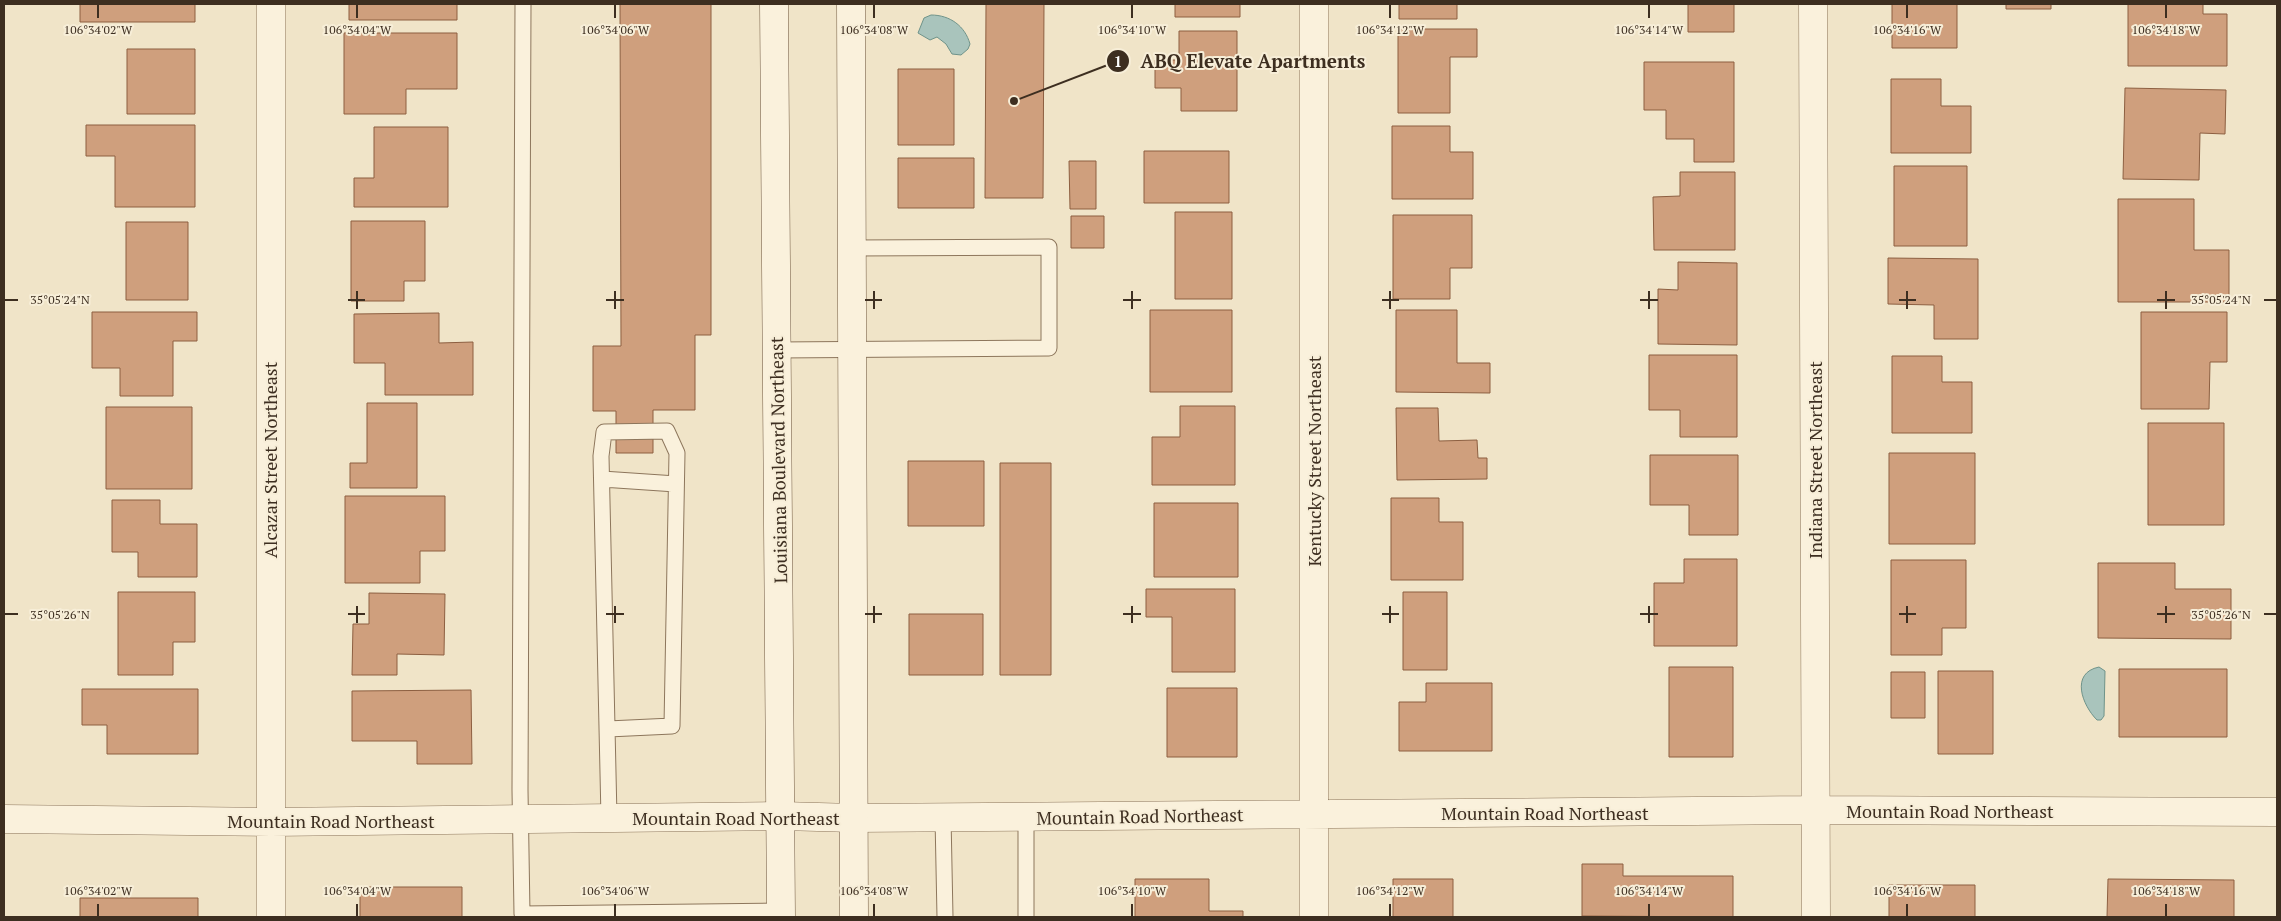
<svg xmlns="http://www.w3.org/2000/svg" width="2281" height="921" font-family="'PT Serif',serif">
<rect width="100%" height="100%" fill="#f0e4c8"/>
<path fill="#a9c4bc" stroke="#6f938a" d="M931 15C950 15 965 26 970 44L968 49 961 55 952 54 946 44 937 37 930 40 918 33 924 18Z
M2099 667 2105 671 2104 716 2101 720H2097C2082 705 2070 673 2099 667Z"/>
<path fill="#cf9f7d" stroke="#8d5f41" d="M80 4H195V22H80Z
M349 4H457V20H349Z
M620 4H711V335H695V410H653V453H616V411H593V346H621Z
M986 4H1044L1043 198H985Z
M1175 4H1240V17H1175Z
M1399 4H1457V19H1399Z
M1688 4H1734V32H1688Z
M1892 4H1957V48H1892Z
M2006 4H2051V9H2006Z
M2128 4H2203V14H2227V66H2128Z
M1398 29H1477V57H1450V113H1398Z
M1179 31H1237V111H1181V88H1155V60H1179Z
M344 33H457V89H406V114H344Z
M127 49H195V114H127Z
M1644 62H1734V162H1694V139H1666V110H1644Z
M898 69H954V145H898Z
M1891 79H1941V106H1971V153H1891Z
M2125 88 2226 90 2225 134 2200 133 2199 180 2123 179Z
M86 125H195V207H115V156H86Z
M1392 126H1450V152H1473V199H1392Z
M374 127H448V207H354V178H374Z
M1144 151H1229V203H1144Z
M898 158H974V208H898Z
M1069 161H1096V209H1070Z
M1894 166H1967V246H1894Z
M1680 172H1735V250H1654L1653 197 1680 196Z
M2118 199H2194V250H2229V302H2118Z
M1175 212H1232V299H1175Z
M1393 215H1472V268H1450V299H1393Z
M1071 216H1104V248H1071Z
M351 221H425V281H404V301H351Z
M126 222H188V300H126Z
M1888 258 1978 259V339H1934V305L1888 304Z
M1678 262 1737 263V345L1658 344V289L1678 290Z
M1150 310H1232V392H1150Z
M1396 310H1457V363H1490V393L1396 392Z
M92 312H197V341H173V396H120V368H92Z
M2141 312H2227V362H2210L2209 409H2141Z
M439 313V343L473 342V395H385V363H354V314Z
M1649 355H1737V437H1680V410H1649Z
M1892 356H1942V382H1972V433H1892Z
M367 403H417V488H350V463H367Z
M1180 406H1235V485H1152V437H1180Z
M106 407H192V489H106Z
M1396 408H1438L1439 441 1477 440 1478 458H1487V479L1397 480Z
M2148 423H2224V525H2148Z
M1889 453H1975V544H1889Z
M1650 455H1738V535H1689V505H1650Z
M908 461H984V526H908Z
M1000 463H1051V675H1000Z
M345 496H445V551H420V583H345Z
M1391 498H1439V522H1463V580H1391Z
M112 500H160V524H197V577H138V552H112Z
M1154 503H1238V577H1154Z
M1684 559H1737V646H1654V583H1684Z
M1891 560H1966V628H1942V655H1891Z
M2098 563H2175V589H2231V639L2098 638Z
M1146 589H1235V672H1172V617H1146Z
M118 592H195V642H173V675H118Z
M1403 592H1447V670H1403Z
M369 593 445 594 444 655 397 654V675H352L353 624H369Z
M909 614H983V675H909Z
M1669 667H1733V757H1669Z
M2119 669H2227V737H2119Z
M1938 671H1993V754H1938Z
M1891 672H1925V718H1891Z
M1426 683H1492V751H1399V702H1426Z
M1167 688H1237V757H1167Z
M82 689H198V754H107V725H82Z
M471 690 472 764H417V741H352V691Z
M1582 864H1623V876H1733V917L1582 916Z
M1135 879H1209V911H1243V917H1135Z
M1393 879H1453V917H1393Z
M2108 879 2234 880V917H2107Z
M1889 885H1975V917H1889Z
M360 887H462V917H360Z
M80 898H198V917H80Z"/>
<g fill="none" stroke-linecap="round" stroke-linejoin="round">
<defs>
<path id="service" d="M523 4 520 790 522 914 781 911
M777 350 1049 348V247L852 248
M602 479 676 484
M608 729 672 726 677 453 667 431 604 432 601 456 609 818
M943 817 945 917
M1026 817V917"/>
<path id="minor" d="M271 4V917
M1314 4V917
M1813 4 1816 917
M4 819 271 822 782 816 854 818 1816 810 2277 812"/>
<path id="secondary" d="M774 4 781 917
M851 4 854 917"/>
</defs>
<use href="#service" stroke="#8d765c" stroke-width="17"/>
<use href="#minor" stroke="#8d765c" stroke-width="29"/>
<use href="#secondary" stroke="#6f573f" stroke-width="29"/>
<use href="#service" stroke="#faf1dc" stroke-width="15"/>
<use href="#minor" stroke="#faf1dc" stroke-width="28"/>
<use href="#secondary" stroke="#faf1dc" stroke-width="28"/>
</g>
<path fill="none" stroke="#3d2e20" stroke-width="2" d="M98 5V18M357 5V18M615 5V18M874 5V18M1132 5V18M1390 5V18M1649 5V18M1907 5V18M2166 5V18M357 291V309M615 291V309M874 291V309M1132 291V309M1390 291V309M1649 291V309M1907 291V309M2166 291V309M5 300H18M348 300H365M606 300H624M865 300H882M1123 300H1141M1382 300H1399M1640 300H1658M1899 300H1916M2157 300H2175M2264 300H2276M357 606V623M615 606V623M874 606V623M1132 606V623M1390 606V623M1649 606V623M1907 606V623M2166 606V623M5 614H18M348 614H365M606 614H624M865 614H882M1123 614H1141M1382 614H1399M1640 614H1658M1899 614H1916M2157 614H2175M2264 614H2276M98 904V916M357 904V916M615 904V916M874 904V916M1132 904V916M1390 904V916M1649 904V916M1907 904V916M2166 904V916"/>
<g text-anchor="middle" dominant-baseline="central" stroke-width="4" stroke-linejoin="round" paint-order="stroke">
<g font-size="18" fill="#3d2e20" stroke="#f7eed8">
<text transform="translate(270 460) rotate(-90)">Alcazar Street Northeast</text>
<text transform="translate(778 460) rotate(-91)">Louisiana Boulevard Northeast</text>
<text transform="translate(1815 460) rotate(-90)">Indiana Street Northeast</text>
<text transform="translate(1314 461) rotate(-90)">Kentucky Street Northeast</text>
<text x="1950" y="811">Mountain Road Northeast</text>
<text x="1545" y="813">Mountain Road Northeast</text>
<text transform="translate(1140 816) rotate(-1)">Mountain Road Northeast</text>
<text x="736" y="818">Mountain Road Northeast</text>
<text x="331" y="821">Mountain Road Northeast</text>
</g>
</g>
<g font-size="12" text-anchor="middle" fill="#3d2e20" stroke="#f7eed8" stroke-width="4" stroke-linejoin="round" paint-order="stroke">
<text x="98" y="34">106°34'02"W</text>
<text x="357" y="34">106°34'04"W</text>
<text x="615" y="34">106°34'06"W</text>
<text x="874" y="34">106°34'08"W</text>
<text x="1132" y="34">106°34'10"W</text>
<text x="1390" y="34">106°34'12"W</text>
<text x="1649" y="34">106°34'14"W</text>
<text x="1907" y="34">106°34'16"W</text>
<text x="2166" y="34">106°34'18"W</text>
<text x="2221" y="304">35°05'24"N</text>
<text x="60" y="304">35°05'24"N</text>
<text x="2221" y="619">35°05'26"N</text>
<text x="60" y="619">35°05'26"N</text>
<text x="98" y="895">106°34'02"W</text>
<text x="357" y="895">106°34'04"W</text>
<text x="615" y="895">106°34'06"W</text>
<text x="874" y="895">106°34'08"W</text>
<text x="1132" y="895">106°34'10"W</text>
<text x="1390" y="895">106°34'12"W</text>
<text x="1649" y="895">106°34'14"W</text>
<text x="1907" y="895">106°34'16"W</text>
<text x="2166" y="895">106°34'18"W</text>
</g>
<path fill="none" stroke="#3d2e20" stroke-width="2" d="M1014 101L1118 61"/>
<g fill="#3d2e20" stroke="#f7eed8" stroke-width="2">
<circle cx="1014" cy="101" r="5"/>
<circle cx="1118" cy="61" r="12"/>
</g>
<g font-size="15" text-anchor="middle" font-weight="bold" fill="#fff">
<text x="1118" y="67">1</text>
</g>
<g font-size="19" text-anchor="middle" font-weight="bold" fill="#3d2e20" stroke="#f7eed8" stroke-width="4" stroke-linejoin="round" paint-order="stroke">
<text x="1253" y="68">ABQ Elevate Apartments</text>
</g>
<rect width="2281" height="921" fill="none" stroke="#3d2e20" stroke-width="10"/>
</svg>
